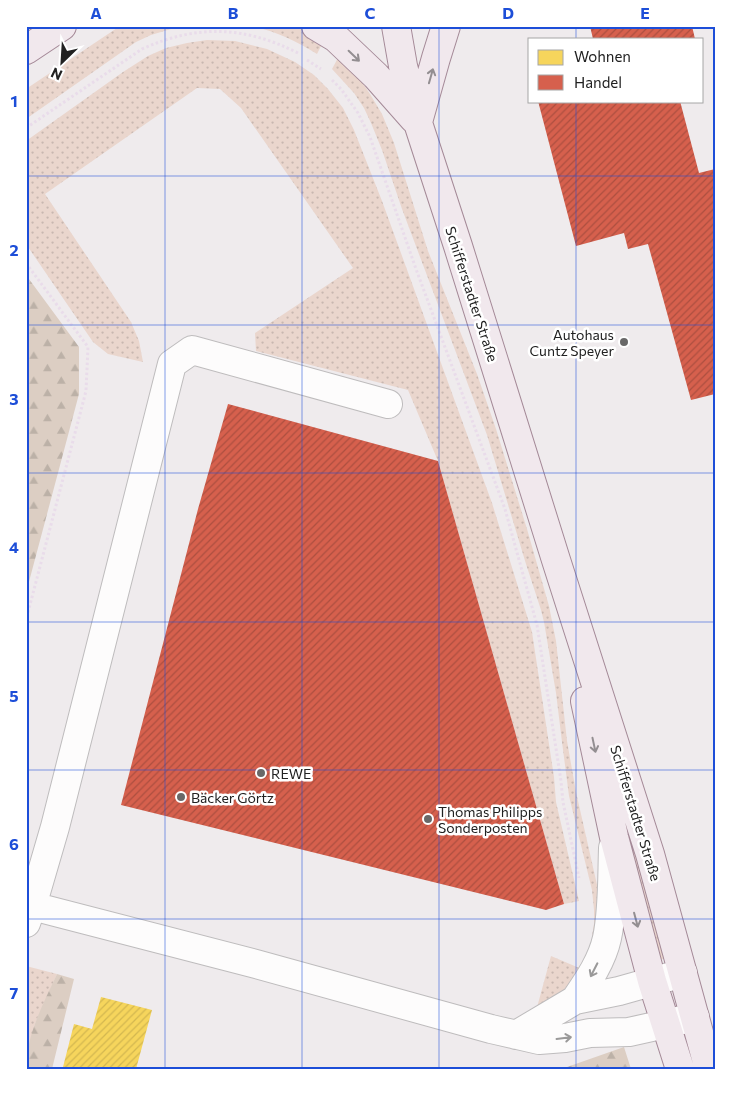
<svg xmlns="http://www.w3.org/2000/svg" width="741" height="1095" font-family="Commissioner,sans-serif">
<defs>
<pattern id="grass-dots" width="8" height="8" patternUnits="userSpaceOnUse" patternTransform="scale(1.25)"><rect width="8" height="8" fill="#ead6cd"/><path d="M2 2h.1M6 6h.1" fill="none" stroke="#c8b7b0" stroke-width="1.8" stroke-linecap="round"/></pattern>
<pattern id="forest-firs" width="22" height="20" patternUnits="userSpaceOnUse" patternTransform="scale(1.25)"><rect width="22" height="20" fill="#dccec3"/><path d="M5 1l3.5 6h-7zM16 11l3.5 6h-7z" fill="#bcb1a7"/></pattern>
<pattern id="homes-hatch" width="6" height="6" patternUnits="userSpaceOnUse" patternTransform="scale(1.25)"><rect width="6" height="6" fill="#f6d55c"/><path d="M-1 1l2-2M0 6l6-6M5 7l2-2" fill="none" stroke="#d3b750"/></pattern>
<pattern id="shops-hatch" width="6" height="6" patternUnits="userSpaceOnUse" patternTransform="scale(1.25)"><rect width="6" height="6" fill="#d6604d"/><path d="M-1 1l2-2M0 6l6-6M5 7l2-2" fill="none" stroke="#ad4f40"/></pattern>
</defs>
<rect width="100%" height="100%" fill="#efebed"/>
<path fill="url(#grass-dots)" d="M120 26H181L151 35 136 42 26 119V89Z
M252 26H298L323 42 317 54C297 41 275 31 252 26Z
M207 40 235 41 267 49 295 62 314 75 328 89 343 108 354 130 382 201 492 503 532 632 554 777 556 802 579 901 564 904 438 461 408 390 256 351 255 333 353 268 241 108 220 89 197 88 45 194 131 322 139 341 143 362 108 354 93 342 26 244V141L123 72 148 56 166 48 187 43Z
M339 56 358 76 370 94 382 114 394 143 428 251 477 374 496 429 527 529 549 606 556 641 567 741 576 792 600 898 597 938 592 936 594 924V910L592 890 569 796 562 742 556 693 544 622 541 610 526 564 487 435 402 209 382 150 371 123 364 108 354 93 332 69Z
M615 798H620L666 956 663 959 659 960Z
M551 956 584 970 539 1016 536 1011Z
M26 966 57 974 35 1024 26 1060Z"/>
<path fill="url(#forest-firs)" d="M26 275 79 347V394L26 593Z
M57 974 74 979 52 1069H26C26 1036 43 1004 57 974Z
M624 1047 631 1069H567V1067Z"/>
<path fill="url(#homes-hatch)" d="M101 997 152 1010 136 1069H69L63 1067 74 1024 92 1029Z"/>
<path fill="url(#shops-hatch)" d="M590 26H692L695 39H593Z
M538 101H680L699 173 715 169V394L691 400 648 244 628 249 624 233 576 246Z
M228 404 438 461 564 904 546 910 121 805 198 509Z"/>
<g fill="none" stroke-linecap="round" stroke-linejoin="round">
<defs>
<path id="minor" d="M32 906 55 827 172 364 192 350 388 404
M26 923 32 906 256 964 491 1029 539 1040 565 1038 590 1033 629 1032 665 1024 695 1017
M575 1000C588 981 602 961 607 938 613 910 612 877 613 848
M516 1035 575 1000 619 991 683 973"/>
<path id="major" d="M316 26 336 38 376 76 414 119
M396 26 403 66 418 123 458 246 556 560 650 854 709 1069
M26 50 62 26
M418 122 436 58 446 26
M585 701 614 837 652 981 680 1069"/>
</defs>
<use href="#minor" stroke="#bebcbd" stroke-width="30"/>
<use href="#major" stroke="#a48997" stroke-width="30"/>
<path stroke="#e9dcea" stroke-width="3" stroke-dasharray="2.5 2.5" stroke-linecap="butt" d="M307 60 321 69
M332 80 341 89 358 113 370 137 416 269 505 509 537 625 561 781 563 802 579 878
M26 128 142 49C198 24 244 26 298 53
M26 263 88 347 86 391 26 620"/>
<use href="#minor" stroke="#fdfcfc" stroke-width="28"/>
<use href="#major" stroke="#f1e8ed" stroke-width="28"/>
</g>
<defs><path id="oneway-shaft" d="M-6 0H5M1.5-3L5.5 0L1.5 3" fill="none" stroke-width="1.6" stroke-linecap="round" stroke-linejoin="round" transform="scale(1.25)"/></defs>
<g stroke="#938e91">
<use href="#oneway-shaft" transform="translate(354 56) rotate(44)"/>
<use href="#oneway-shaft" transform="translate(431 76) rotate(-74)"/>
<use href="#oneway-shaft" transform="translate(594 745) rotate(78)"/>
<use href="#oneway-shaft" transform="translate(636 920) rotate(75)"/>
</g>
<g stroke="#9a9999">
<use href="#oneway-shaft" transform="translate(594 970) rotate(117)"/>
<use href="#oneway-shaft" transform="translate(564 1038) rotate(-7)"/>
</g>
<path fill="none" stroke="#1d4ed8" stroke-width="1" stroke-opacity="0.55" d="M165 26V1069M302 26V1069M439 26V1069M576 26V39M576 101V1069M26 176H715M26 325H715M26 473H715M26 622H715M26 770H715M26 919H715"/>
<g fill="#696868" stroke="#fff" stroke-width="2">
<circle cx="624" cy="342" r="5"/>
<circle cx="261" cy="773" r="5"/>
<circle cx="181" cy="797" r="5"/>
<circle cx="428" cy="819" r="5"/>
</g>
<g text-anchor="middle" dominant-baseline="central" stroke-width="5" stroke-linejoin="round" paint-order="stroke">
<g font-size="14" fill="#212121" stroke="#fff">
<text transform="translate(472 294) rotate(72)">Schifferstadter Straße</text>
<text transform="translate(636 813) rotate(73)">Schifferstadter Straße</text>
</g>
<g font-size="14" fill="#212121" stroke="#fff" text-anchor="start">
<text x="614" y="334" text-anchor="end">Autohaus<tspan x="614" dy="16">Cuntz Speyer</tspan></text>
<text x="271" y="773">REWE</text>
<text x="191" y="797">Bäcker Görtz</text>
<text x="438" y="811">Thomas Philipps<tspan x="438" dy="16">Sonderposten</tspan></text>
</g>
</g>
<rect width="741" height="1095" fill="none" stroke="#ffffff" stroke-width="55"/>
<rect x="528" y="38" width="175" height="65" fill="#ffffff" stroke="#a6a6a6"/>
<rect x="538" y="50" width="25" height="15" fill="#f6d55c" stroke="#a6a6a6"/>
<text x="574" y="62" font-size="15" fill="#212121">Wohnen</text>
<rect x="538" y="75" width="25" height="15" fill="#d6604d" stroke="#a6a6a6"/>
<text x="574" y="88" font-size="15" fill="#212121">Handel</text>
<g transform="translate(62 62) rotate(205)" stroke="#ffffff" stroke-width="4" paint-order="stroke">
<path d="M0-4L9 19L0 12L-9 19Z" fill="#212121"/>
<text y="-8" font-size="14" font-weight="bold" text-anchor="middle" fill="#212121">N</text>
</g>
<rect x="28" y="28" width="686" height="1040" fill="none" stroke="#1d4ed8" stroke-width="2"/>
<g font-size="16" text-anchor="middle" font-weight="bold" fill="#1d4ed8">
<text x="96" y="19">A</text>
<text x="233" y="19">B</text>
<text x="370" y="19">C</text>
<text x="508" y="19">D</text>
<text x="645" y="19">E</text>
<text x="14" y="107">1</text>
<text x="14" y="256">2</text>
<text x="14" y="405">3</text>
<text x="14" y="553">4</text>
<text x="14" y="702">5</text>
<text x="14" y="850">6</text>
<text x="14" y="999">7</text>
</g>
</svg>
